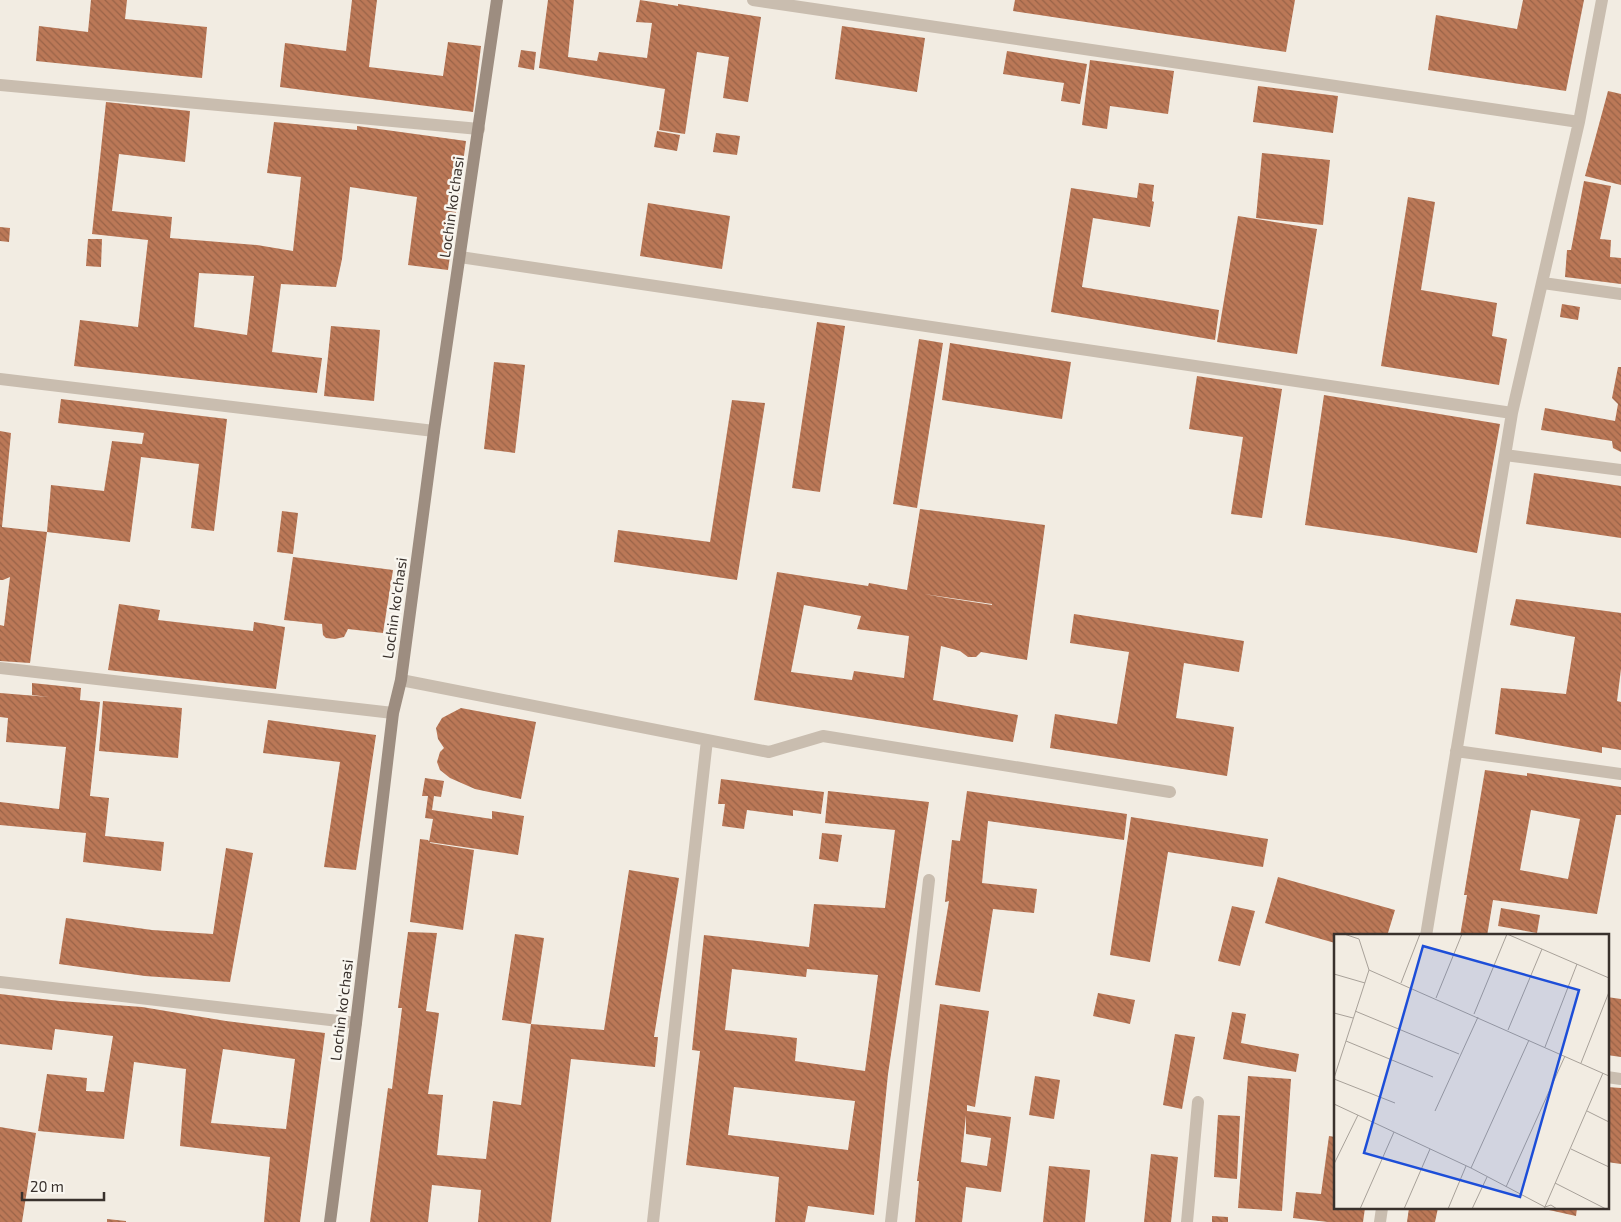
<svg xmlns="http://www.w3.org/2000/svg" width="1621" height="1222" font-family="'Exo 2',sans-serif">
<defs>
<pattern id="building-back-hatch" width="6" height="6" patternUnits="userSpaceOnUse" patternTransform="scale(1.25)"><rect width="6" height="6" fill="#bb7857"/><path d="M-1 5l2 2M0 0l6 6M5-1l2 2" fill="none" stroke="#996348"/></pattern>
</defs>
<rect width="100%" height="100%" fill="#f2ece2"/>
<path fill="url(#building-back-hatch)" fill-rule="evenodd" d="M91 0H127L125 19 207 27 202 78 36 61 39 26 88 32Z
M352 0H377L369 67 443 76 448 42 481 46 473 112 280 87 285 43 346 51Z
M548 0H574L568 57 597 61 599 52 647 58 652 23 636 22 640 0 678 6V4L761 17 748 102 723 98 729 57 697 52 685 134 659 130 665 89 539 68Z
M1015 0H1295L1286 52 1013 11Z
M1523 0H1584L1566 91 1428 70 1436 15 1517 29Z
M842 26 925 38 917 92 835 79Z
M521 50 536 52 534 70 518 67Z
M1007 51 1087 64 1080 104 1061 101 1064 83 1003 74Z
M1090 60 1174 71 1168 114 1110 106 1107 129 1082 125Z
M1258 86 1338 96 1333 133 1253 122Z
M1608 91 1621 94V185L1585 176Z
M106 102 190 111 185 162 119 154 112 211 172 217 170 238 257 245 293 251 301 177 267 173 274 122 357 130V126L466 141 448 270 408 265 417 197 350 187 342 259 336 287 281 284 272 352 322 358 317 393 74 366 80 320 138 327 148 240 92 234ZM199 273 254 276 247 335 194 327Z
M657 131 680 135 677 151 654 147Z
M716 133 740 136 737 155 713 152Z
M1262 153 1330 160 1323 225 1256 218Z
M1584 181 1611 186 1600 239 1611 240 1610 257 1621 258V284L1565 277 1567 250H1571Z
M1139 183 1154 185 1152 201 1154 202 1150 227 1093 218 1082 287 1219 310 1215 340 1051 312 1071 188 1137 198Z
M1408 197 1435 202 1421 290 1497 303 1492 336 1507 339 1499 385 1381 366Z
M648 203 730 216 722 269 640 256Z
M1238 216 1317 229 1297 354 1217 342Z
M0 227 10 228 9 242 0 241Z
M88 239H102L101 267 86 266Z
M1562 304 1580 307 1578 320 1560 317Z
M817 322 845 326 820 492 792 488Z
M331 326 380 330 374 401 324 396Z
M919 339 943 343 917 508 893 504Z
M950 343 1071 362 1062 419 942 400Z
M494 362 525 365 515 453 484 449Z
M1618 367H1621V452L1613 448 1612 441 1541 430 1545 408 1615 421 1618 404 1612 398Z
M1197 376 1282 389 1262 518 1231 514 1243 437 1189 429Z
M1324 395 1500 424 1477 553 1393 538 1305 525Z
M61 399 227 419 214 531 191 528 199 464 141 457 130 542 47 532 30 663 0 661V625L4 626 10 577 3 580H0V431L11 433 2 527 47 532 51 485 104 491 112 441 142 444 144 433 58 423Z
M732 400 765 403 737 580 614 562 618 530 710 542Z
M1534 473 1621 486V538L1526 524Z
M920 509 1045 525 1027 660 981 652 976 657H968L960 651 941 646 933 700 1018 715 1013 742 754 700 777 572 868 586 869 583 907 590ZM924 594 992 604V605L947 598ZM804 605 861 616 857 629 909 636 904 678 854 671 852 680 791 672Z
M282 511 298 513 293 554 277 552Z
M293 557 393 570 383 633 348 629 344 637 335 639 326 638 323 635 322 624 284 620Z
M1516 599 1621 613V669L1617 701 1621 702V750L1602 747V753L1495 734 1501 688 1566 694 1575 637 1510 625Z
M119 604 160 610 158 620 253 631 254 622 285 627 276 689 108 670Z
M1074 614 1244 641 1239 672 1184 663 1176 718 1234 727 1227 776 1050 748 1055 714 1117 724 1129 652 1070 643Z
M32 683 81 688 80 700 100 702 90 796 109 798 105 836 164 842 161 871 83 862 86 833 0 825V802L59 809 66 747 6 742 8 718 0 717V693L49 697 32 695Z
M103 701 182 708 178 758 99 751Z
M461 708 536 722 521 799 475 789 450 778 440 770 437 762 440 752 444 748 438 739 436 728 442 718Z
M268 720 376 735 356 870 324 867 340 762 263 753Z
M1485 770 1527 776V773L1621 787V815H1616L1597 914 1493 900 1487 936H1460L1467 895H1464ZM1531 810 1580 819 1568 879 1520 870Z
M425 778 444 781 441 797 434 796 432 810 492 819V811L524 816 518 855 429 842 433 819 425 818 428 796H422Z
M721 779 824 792 821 814 793 810V816L747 810 744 829 722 826 725 804H718Z
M828 791 929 802 888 1074 874 1215 808 1206 805 1222H775L779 1177 686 1165 700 1051 692 1050 704 935 809 947 814 904 885 908 895 830 825 823ZM732 969 806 977 807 969 878 975 865 1071 795 1061 797 1038 725 1030ZM734 1087 855 1101 848 1150 728 1135Z
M967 791 1127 814 1124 840 988 821 982 883 1037 889 1034 913 993 909 980 992 935 985 949 901 945 902 952 840 960 841Z
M1131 817 1268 839 1263 867 1168 852 1150 962 1110 955Z
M822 833 842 835 838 862 819 859Z
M420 839 428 840 430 843 474 850 463 930 410 922Z
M226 848 253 853 230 982 145 976 59 964 66 918 152 930 213 934Z
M629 870 679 878 654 1037H658L655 1067 571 1059 551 1222H478L481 1190 432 1185 428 1222H370L388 1088 392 1089 402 1008H398L408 932 437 933 426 1011 439 1013 428 1094 443 1095 437 1155 486 1159 493 1101 521 1105 531 1024 502 1020 515 934 544 938 531 1024 604 1030Z
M1278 877 1395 910 1387 936H1335V943L1265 923Z
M1232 906 1255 911 1240 966 1218 961Z
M1501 908 1540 915 1537 933 1498 926Z
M1098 993 1135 1000 1130 1024 1093 1016Z
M0 994 60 1001 142 1007 226 1021 325 1033 300 1222H264L270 1157 180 1146 186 1069 134 1062 124 1139 38 1131 47 1074 87 1078 86 1091 104 1092 113 1036 55 1029 52 1050 0 1044ZM223 1049 295 1059 286 1129 211 1123Z
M1607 997 1621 999V1057L1607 1055Z
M940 1004 989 1011 975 1107 967 1105V1111L1011 1117 1001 1192 966 1187 962 1222H915L919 1181H917ZM966 1115V1134L991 1138 987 1166 961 1162Z
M1232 1012 1246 1014 1241 1043 1299 1054 1296 1072 1223 1059Z
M1175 1034 1195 1037 1182 1109 1163 1105Z
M1035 1076 1060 1080 1054 1119 1029 1115Z
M1248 1076 1291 1079 1282 1211 1238 1208Z
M1607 1087 1621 1088V1164L1607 1162 1609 1142H1607Z
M1218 1115 1240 1116 1237 1179 1214 1177Z
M0 1127 36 1133 22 1222H0Z
M1329 1136 1335 1137V1208H1365L1363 1222H1328L1293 1218 1296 1192 1321 1194Z
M1151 1154 1178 1157 1171 1222H1144Z
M1049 1166 1090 1170 1085 1222H1043Z
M1409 1208H1438L1435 1222H1407Z
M1540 1208H1577L1576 1216Z
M1212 1216 1228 1217V1222H1212Z
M107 1219 126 1221V1222H107Z"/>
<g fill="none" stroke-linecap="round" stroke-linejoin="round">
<path stroke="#c9bdaf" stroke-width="12" d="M753 0 1579 122
M0 85 479 129
M460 257 1512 413
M1543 283 1621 294
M0 379 434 431
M1505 455 1621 470
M0 668 393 713
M401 680 769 752 823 736 1170 792
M1456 751 1621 774
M1426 936 1512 413 1579 122 1602 0
M0 982 356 1023
M1607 1077 1621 1079
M653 1222 707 740
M891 1222 929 880
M1187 1222 1198 1102
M1380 1222 1382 1208"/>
<path stroke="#9d8d80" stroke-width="12" d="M330 1222 356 1023 393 713 401 680 434 431 497 0"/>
</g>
<g text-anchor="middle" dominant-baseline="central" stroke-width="5" stroke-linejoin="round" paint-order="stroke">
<g font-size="15" fill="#39312c" stroke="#f9f6ef">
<text transform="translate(451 207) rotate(-82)">Lochin ko'chasi</text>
<text transform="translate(394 608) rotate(-82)">Lochin ko'chasi</text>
<text transform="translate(341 1010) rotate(-83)">Lochin ko'chasi</text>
</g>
</g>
<g transform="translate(1334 934)">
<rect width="275" height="275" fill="#f2ece2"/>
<path fill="none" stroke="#a8a199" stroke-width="1" d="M10 0 25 5 35 36M173 0 275 44M35 36 275 142M0 40 31 49M67 49 86 0M102 64 128 0M21 77 125 120M0 79 19 84M140 80 173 0M174 96 208 15M12 107 99 143M211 113 243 30M247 129 275 58M0 144 35 36M0 145 61 169M0 170 137 234 211 273 217 271 223 275M101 177 144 83M253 177 275 188M237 215 275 233M0 230 24 181M137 234 195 106M221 249 272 275M172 253 231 122M26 275 60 198M70 275 96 215M114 275 132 232M138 275 153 243M210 275 269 139"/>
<path fill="#1d4ed8" fill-opacity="0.15" stroke="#1d4ed8" stroke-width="2.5" d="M89 12 245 56 186 263 30 219Z"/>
<rect width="275" height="275" fill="none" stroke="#39312c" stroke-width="2.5"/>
</g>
<path d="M22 1192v8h82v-8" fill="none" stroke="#39312c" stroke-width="2.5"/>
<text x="30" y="1192" font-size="15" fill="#39312c" stroke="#f9f6ef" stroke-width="4" paint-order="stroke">20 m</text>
</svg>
